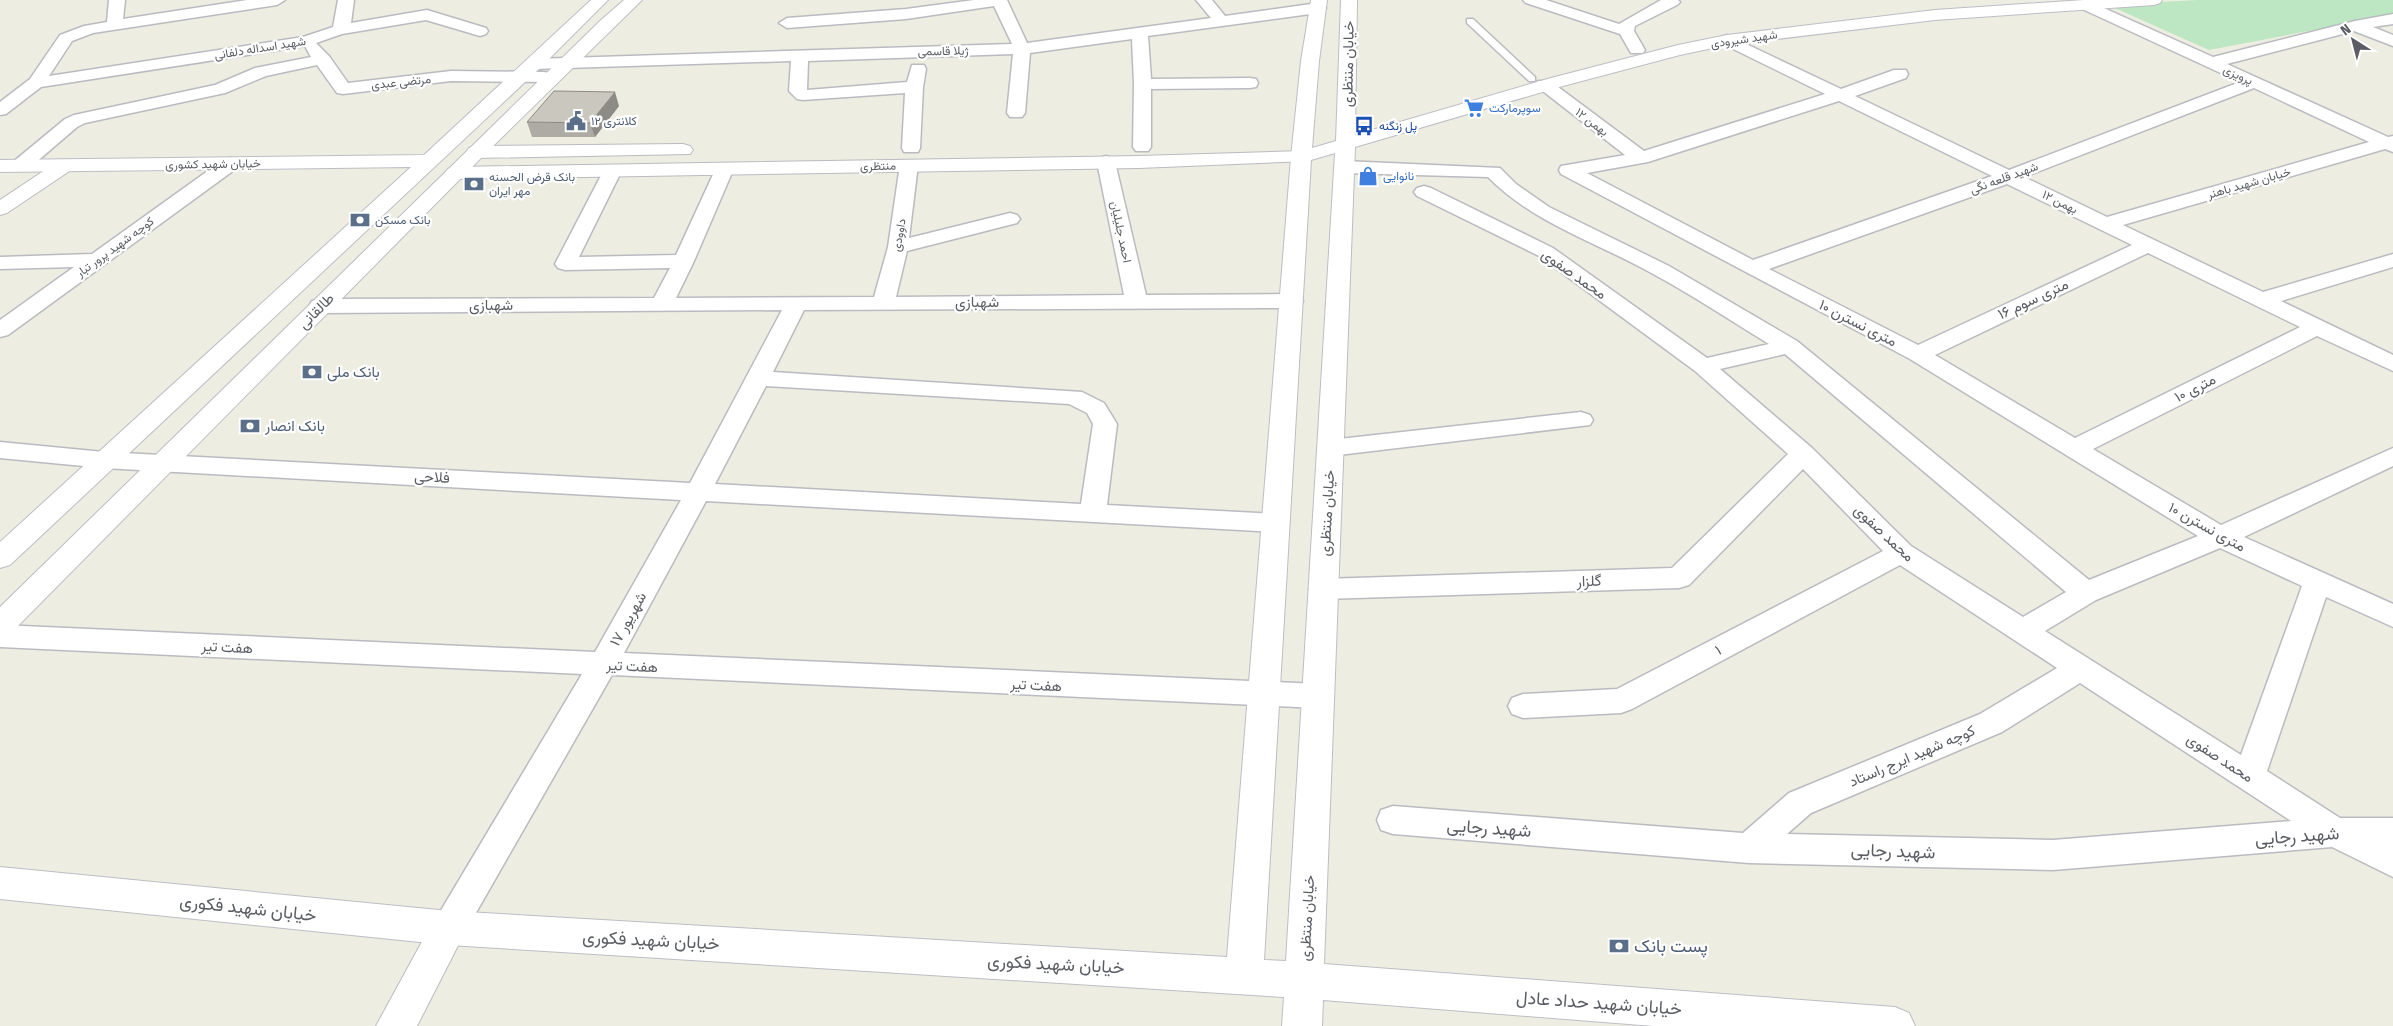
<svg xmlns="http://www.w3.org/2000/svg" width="2393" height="1026" font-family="'Fira Sans Condensed',Vazirmatn,sans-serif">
<rect width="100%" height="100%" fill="#eeede1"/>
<path fill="#bce7c2" d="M2197 0H2393V15L2209 50 2108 5Z"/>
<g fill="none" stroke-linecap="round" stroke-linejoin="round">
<defs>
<path id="service" d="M1467 19H1473L1535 77V81H1529L1467 23Z"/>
<path id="minor" d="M109 0H125L123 19 247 0H285L277 5 93 33 72 41 49 76 303 37 333 27 338 0H354L351 23 427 10 486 28 488 31 486 34 480 36 426 20 342 34 316 43 329 56 348 83 451 71 544 72 550 73 552 77 550 81 544 82 451 81 343 94 337 93 317 65 266 76 225 93 85 123 77 127 27 170H13L11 166 13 162 65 119 74 115 215 85 255 68 311 57 305 46 41 87 6 114 0 115V102L30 79 60 35 84 26 107 22Z
M974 0H1007L1027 43 1211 18 1196 0H1212L1225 16 1318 3 1326 8 1318 13 1148 36 1151 79 1250 78 1256 79 1258 83 1256 87 1250 88 1151 89V147L1148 151H1136L1133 147 1134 84 1132 39 1030 53 1025 113 1022 117H1010L1007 113 1013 54 808 61 807 90 907 82 912 65H924L926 69 923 87 920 148 918 152H904L902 148 905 93 803 100 797 99 789 91 791 61 534 69 528 68 526 64 528 60 534 59 1012 44 994 6 906 19 787 28 779 23 787 18 906 9Z
M1523 0H1546L1619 24 1661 0H1678L1680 2 1677 5 1635 26 1634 31 1645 50 1643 53H1631L1620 34 1526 3Z
M2078 1H2088L2213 57 2355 21 2393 14V24L2373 27 2393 35V46L2354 31 2227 64 2388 137 2393 136V152L2385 149 2123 225 2263 292 2393 254V267L2281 301 2393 355V371L2317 336 2093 449 2221 525 2393 448V466L2244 537 2393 604V627L2326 597 2267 771 2340 818H2393V877L2332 847 2053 870 1749 863 1393 834 1381 830 1377 820 1381 810 1393 806 1743 833 1789 793 1980 714 2057 668 1900 565 1632 709 1621 713 1523 718 1512 714 1508 706 1512 698 1523 694 1617 689 1883 551 1803 469 1689 585 1679 588 1323 599 1313 596 1309 589 1313 582 1323 579 1672 568 1788 454 1695 371 1539 256 1417 196 1414 192 1417 188 1424 186 1431 188 1553 248 1707 358 1769 344C1731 321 1694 296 1655 275 1599 243 1534 224 1488 177L1344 173 1337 171 1335 167 1337 163 1344 161 1500 168 1516 184 1549 207 1669 266 1797 341 2089 580 2198 536 1910 359 1561 174 1559 170 1561 166 1625 155 1535 85 1538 81H1550L1644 151 1825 94 1721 43 1719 40 1721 37 1727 35 1841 89 1894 70H1906L1908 74 1906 78 1855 96 2009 170 2240 82 2078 7 2075 4ZM2254 88 2369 142 2107 217 2024 177ZM1839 101 1992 176 1753 260 1587 173 1648 162ZM2007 184 2132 245 1918 345 1769 269ZM2148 253 2300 327 2075 438 1935 355ZM1785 354 2066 592 2023 617 1911 546 1812 448 1720 369ZM2220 548 2302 586 2241 755 2045 631 2096 600ZM2080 683 2291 821 2053 840 1787 834 1811 813 2002 732Z
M1106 156 1113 158 1115 162 1146 295 1292 294 1300 296 1303 301 1300 306 1292 308 804 310 773 372 1082 392 1104 403 1117 424 1107 505 1276 514 1285 517 1289 523 1285 529 1276 532 706 501 624 653 1318 684 1329 688 1333 696 1329 704 1318 708 612 675 461 939 449 944 437 939 431 928 437 917 582 674 0 647V625L595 652 681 500 104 468 0 458V442L104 452 690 483 782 310 320 313 312 311 309 306 312 301 320 299 654 298 670 268 565 270 558 268 555 264 606 166H620L622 170 579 257 676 255 716 168 718 164H732L734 168 694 261 676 298 874 297 888 247 900 165 902 161H916L918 165 909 238 1010 213 1017 215 1020 219 1017 223 907 251 896 297 1124 295 1097 162 1099 158ZM766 386 1069 404 1087 413 1093 424 1081 504 715 484Z
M230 158 237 160 239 164 237 168 8 335 0 337V320L74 267 0 269V257L92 254 223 160Z
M1581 412 1590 415 1593 420 1590 425 1330 456 1321 454 1318 448 1321 442 1330 440Z"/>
<path id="tertiary" d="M683 144 690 146 693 150 690 154 476 158 469 156 466 152 469 148 476 146Z
M1301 151 1308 153 1311 157 1308 161 1139 168 455 179 448 177 445 173 448 169 455 167 1139 156Z
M64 160 71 162 74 166 71 170 7 213 0 215V200L57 162Z
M449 911 462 916 467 928 417 1026H376L436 916Z"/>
<path id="secondary" d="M591 0H608L540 68 10 565 0 568V542L411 167 0 172V160L424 155Z
M624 0H642L483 156 11 633 0 636V607L601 20Z
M1311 0H1327L1319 61 1312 148 1336 141 1341 0H1357L1355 135 1551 78 1678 45 1727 35 1935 10 2084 0H2162L2160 3 2154 5 1935 20 1727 45 1680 55 1563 86 1355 147 1324 964 1895 1007 1909 1013 1915 1026H1654L1323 1000 1322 1026H1282L1284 997 449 945 0 899V867L449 911 1227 957 1291 157 1301 61ZM1335 153 1286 961 1264 960 1311 160Z"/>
</defs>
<use href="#service" stroke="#b9bbc1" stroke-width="3"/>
<use href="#minor" stroke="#b9bbc1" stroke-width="3"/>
<use href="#tertiary" stroke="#b9bbc1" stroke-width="2"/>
<use href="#secondary" stroke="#bcbec6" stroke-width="2"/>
<use href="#service" fill="#fff" fill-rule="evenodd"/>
<use href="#minor" fill="#fff" fill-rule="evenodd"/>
<use href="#tertiary" fill="#fff" fill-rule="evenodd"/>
<use href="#secondary" fill="#fff" fill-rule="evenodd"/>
</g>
<path fill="#adaba3" d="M619 106 595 137H532L527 122Z"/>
<path fill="#8d8b85" d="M615 92 619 106 595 137 590 123Z"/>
<path fill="#c9c7be" stroke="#8d8b85" d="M554 91 615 92 590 123 527 122Z"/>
<defs>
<symbol id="supermarket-bare" viewBox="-9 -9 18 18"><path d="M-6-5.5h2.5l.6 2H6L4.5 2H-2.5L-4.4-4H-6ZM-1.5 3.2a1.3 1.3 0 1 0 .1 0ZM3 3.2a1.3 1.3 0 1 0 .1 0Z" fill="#3f7fe0" stroke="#fff" stroke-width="2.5" paint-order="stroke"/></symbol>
<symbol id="civic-bare" viewBox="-9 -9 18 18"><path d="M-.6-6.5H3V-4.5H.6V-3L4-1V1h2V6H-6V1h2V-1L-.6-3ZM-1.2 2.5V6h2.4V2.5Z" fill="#5c6f8a" stroke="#fff" stroke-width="2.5" paint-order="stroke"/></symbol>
<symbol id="bus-bare" viewBox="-9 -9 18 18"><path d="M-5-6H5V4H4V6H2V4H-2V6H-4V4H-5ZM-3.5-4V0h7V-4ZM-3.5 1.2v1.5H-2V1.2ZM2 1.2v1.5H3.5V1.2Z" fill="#1a4fb4" stroke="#fff" stroke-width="2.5" paint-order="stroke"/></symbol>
<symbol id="shop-bare" viewBox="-9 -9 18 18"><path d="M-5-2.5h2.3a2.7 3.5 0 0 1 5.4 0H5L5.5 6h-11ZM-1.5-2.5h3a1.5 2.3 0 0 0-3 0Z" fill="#3f7fe0" stroke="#fff" stroke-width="2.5" paint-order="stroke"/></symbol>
<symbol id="bank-bare" viewBox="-9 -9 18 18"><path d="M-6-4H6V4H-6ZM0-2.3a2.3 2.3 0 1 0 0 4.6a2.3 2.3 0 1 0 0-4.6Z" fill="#5c6f8a" stroke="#fff" stroke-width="2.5" paint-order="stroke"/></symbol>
</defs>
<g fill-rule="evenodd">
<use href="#supermarket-bare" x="1460" y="94" width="28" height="28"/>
<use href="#civic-bare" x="562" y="107" width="28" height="28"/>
<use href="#bus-bare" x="1350" y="112" width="28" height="28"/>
<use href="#shop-bare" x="1354" y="162" width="28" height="28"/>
<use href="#bank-bare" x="460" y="170" width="28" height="28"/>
<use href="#bank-bare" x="346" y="206" width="28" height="28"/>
<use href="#bank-bare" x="298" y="358" width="28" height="28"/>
<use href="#bank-bare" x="236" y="412" width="28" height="28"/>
<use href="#bank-bare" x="1605" y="932" width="28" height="28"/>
</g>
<g text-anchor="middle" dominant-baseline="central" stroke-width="4.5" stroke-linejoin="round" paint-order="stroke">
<g font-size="12" fill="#5a5d63" stroke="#fff">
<text transform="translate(1744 39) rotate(-8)">شهید شیرودی</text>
<text transform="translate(260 48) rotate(-9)">شهید اسداله دلفانی</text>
<text transform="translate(943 51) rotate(-1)">ژیلا قاسمی</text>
<text transform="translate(2238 75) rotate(24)">پرویزی</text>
<text transform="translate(401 82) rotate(-6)">مرتضی عبدی</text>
<text transform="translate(1592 122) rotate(37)">۱۲ بهمن</text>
<text transform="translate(213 164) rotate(-1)">خیابان شهید کشوری</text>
<text transform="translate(878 166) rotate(-1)">منتظری</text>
<text transform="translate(2004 178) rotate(-20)">شهید قلعه نگی</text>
<text transform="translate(2249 183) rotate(-16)">خیابان شهید باهنر</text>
<text transform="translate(2060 202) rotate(26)">۱۲ بهمن</text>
<text transform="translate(1121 232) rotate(78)">احمد جلیلیان</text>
<text transform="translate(899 235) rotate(-80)">داوودی</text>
<text transform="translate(115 247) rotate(-36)">کوچه شهید پرور تبار</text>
</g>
<g font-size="12" fill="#366cbe" stroke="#fff" text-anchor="start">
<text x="1489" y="108">سوپرمارکت</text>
<text x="1383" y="176">نانوایی</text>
</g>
<g font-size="12" fill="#4e5e75" stroke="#fff" text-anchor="start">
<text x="591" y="121">کلانتری ۱۲</text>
<text x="489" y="177">بانک قرض الحسنه<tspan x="489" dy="14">مهر ایران</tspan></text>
<text x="375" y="220">بانک مسکن</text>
</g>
<g font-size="12" fill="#164399" stroke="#fff" text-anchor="start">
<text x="1379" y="126">پل زنگنه</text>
</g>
<g font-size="15" fill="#5a5d63" stroke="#fff">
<text transform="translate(1348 64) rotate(-89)">خیابان منتظری</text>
<text transform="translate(1574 274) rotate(35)">محمد صفوی</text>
<text transform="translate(2033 299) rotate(-25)">۱۶ متری سوم</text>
<text x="977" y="302">شهبازی</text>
<text x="491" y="305">شهبازی</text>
<text transform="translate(316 311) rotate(-45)">طالقانی</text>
<text transform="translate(1858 323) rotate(27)">۱۰ متری نسترن</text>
<text transform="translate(2195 388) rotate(-27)">۱۰ متری</text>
<text transform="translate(432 477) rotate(3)">فلاحی</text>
<text transform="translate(1327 513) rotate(-87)">خیابان منتظری</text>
<text transform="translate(2207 527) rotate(29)">۱۰ متری نسترن</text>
<text transform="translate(1884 533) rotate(43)">محمد صفوی</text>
<text transform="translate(1589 581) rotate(-2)">گلزار</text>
<text transform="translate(628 619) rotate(-61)">۱۷ شهریور</text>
<text transform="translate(227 647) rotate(3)">هفت تیر</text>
<text transform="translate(1718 650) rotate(-28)">۱</text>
<text transform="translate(632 666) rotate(3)">هفت تیر</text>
<text transform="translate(1036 685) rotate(3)">هفت تیر</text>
<text transform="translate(1912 756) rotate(-23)">کوچه شهید ایرج راستاد</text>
<text transform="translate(2220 758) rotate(33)">محمد صفوی</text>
<text transform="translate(1307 918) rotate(-87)">خیابان منتظری</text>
</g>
<g font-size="15" fill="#4e5e75" stroke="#fff" text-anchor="start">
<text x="327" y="372">بانک ملی</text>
<text x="265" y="426">بانک انصار</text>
</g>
<g font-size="18" fill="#5a5d63" stroke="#fff">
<text transform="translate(1489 828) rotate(4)">شهید رجایی</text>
<text transform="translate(2297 836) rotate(-4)">شهید رجایی</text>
<text transform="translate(1893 851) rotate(2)">شهید رجایی</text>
<text transform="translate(248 908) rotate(6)">خیابان شهید فکوری</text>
<text transform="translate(651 940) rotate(3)">خیابان شهید فکوری</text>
<text transform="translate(1056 964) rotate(3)">خیابان شهید فکوری</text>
<text transform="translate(1599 1003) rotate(4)">خیابان شهید حداد عادل</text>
</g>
<g font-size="18" fill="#4e5e75" stroke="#fff" text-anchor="start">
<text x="1634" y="946">پست بانک</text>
</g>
</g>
<g transform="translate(2353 40) rotate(324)" stroke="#ffffff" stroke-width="4" paint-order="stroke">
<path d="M0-4L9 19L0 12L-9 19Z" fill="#5a5d63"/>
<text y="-8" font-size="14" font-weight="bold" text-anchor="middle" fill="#5a5d63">N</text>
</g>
</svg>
